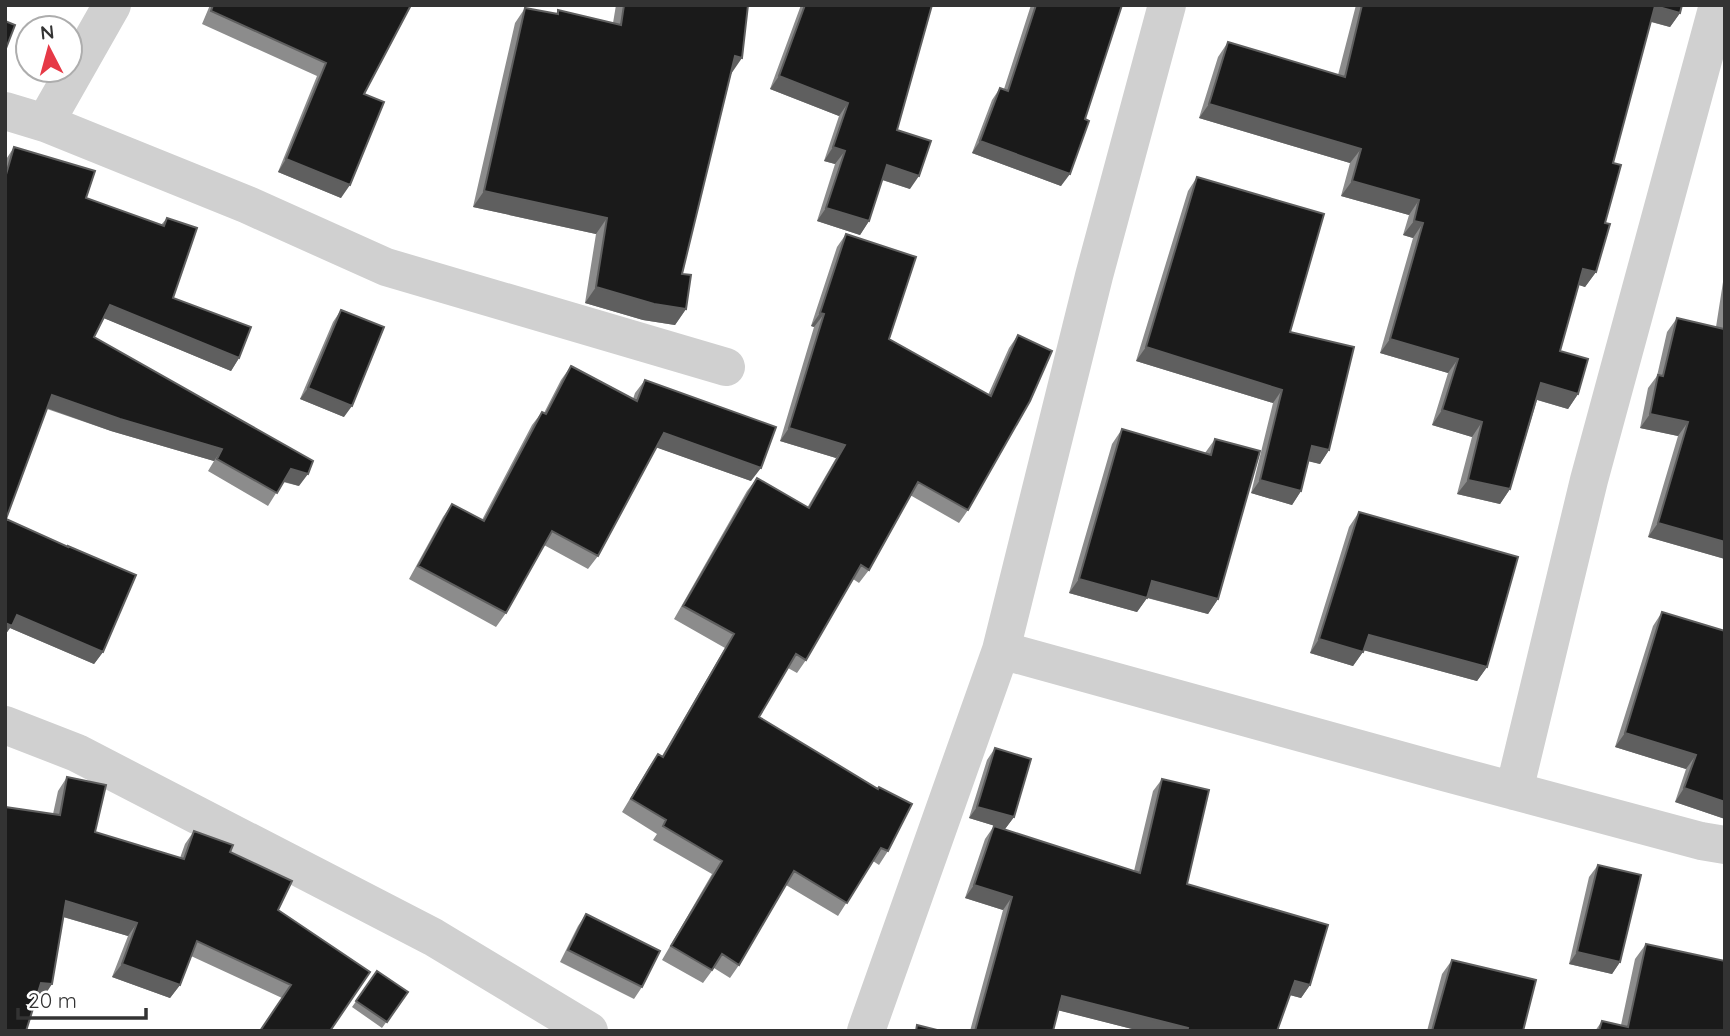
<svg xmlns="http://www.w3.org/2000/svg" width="1730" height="1036" font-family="Quicksand,sans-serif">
<rect width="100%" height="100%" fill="#fff"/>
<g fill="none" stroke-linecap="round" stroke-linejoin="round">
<path stroke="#d0d0d0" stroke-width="38" d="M5 111 45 123 248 205 386 267 726 367
M45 123 112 5
M1001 650 1447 773 1701 841 1725 845
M5 725 77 753 433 937 589 1031
M1514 791 1589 480 1718 5
M866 1031 1001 650 1094 276 1167 5"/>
</g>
<path fill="#8c8c8c" d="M210 5H411L364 94 341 198 278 172 317 76 202 24Z
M616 5H748L682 274 686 309 675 325 643 320 585 303 596 234 473 207 515 23 525 8 556 14 558 10 613 23Z
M801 5H932L897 130 910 189 882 180 869 221 860 235 817 221 835 164 824 161 839 116 770 89Z
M1031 5H1122L1061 186 972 153 992 100 1000 88 1004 89Z
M1356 5H1682L1680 13 1670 27 1651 22 1613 163 1605 223 1596 272 1585 287 1579 285 1560 351 1578 394 1568 409 1537 400 1510 489 1500 504 1457 494 1472 437 1432 425 1448 373 1380 353 1413 238 1403 235 1409 215 1341 196 1350 163 1199 118 1218 57 1228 42 1338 75Z
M14 147 86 198 161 225 167 218 173 298 239 358 231 371 104 318 94 337 299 486 283 482 268 506 208 471 214 461 111 431 47 409 6 519 103 652 94 664 10 628 5 635V161Z
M1197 177 1290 332 1329 450 1320 464 1309 461 1301 491 1292 505 1251 493 1273 403 1136 361 1188 191Z
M846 234 889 339 988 395 1009 348 1018 335 968 510 959 523 910 495 869 570 859 583 853 579 806 660 797 673 788 668 759 717 888 851 879 865 873 861 838 916 786 885 739 965 730 978 714 968 703 983 662 960 712 874 653 840 657 834 622 812 649 767 658 754 662 756 725 648 674 619 747 491 757 478 807 508 836 458 780 441 814 327 811 326 837 247Z
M1725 280V559L1648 537 1678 436 1640 428 1648 388 1657 376 1667 332 1677 318 1716 327 1723 282Z
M341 310 344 417 300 399 333 322Z
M571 366 633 399 635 393 645 380 751 481 656 447 598 556 588 569 544 545 506 613 496 627 409 579 443 517 452 504 482 520 532 425 542 412 544 413 561 380Z
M1122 429 1205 453 1215 439 1218 599 1208 614 1147 598 1137 612 1069 593 1112 444Z
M1359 512 1487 667 1477 681 1364 650 1353 666 1310 653 1349 527Z
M1662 612 1725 819 1675 802 1686 769 1615 747 1653 626Z
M995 748 1014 817 1005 829 969 818 987 760Z
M67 777 95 832 180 858 185 844 194 831 230 852 278 910 370 972 282 998 191 956 180 985 170 998 112 977 128 936 63 917 43 998 37 997 53 814 58 791Z
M1162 779 1187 884 1310 985 1301 998 1290 995 1277 1031H1140L1058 1010 1053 1031H970L1003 910 965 898 985 839 994 826 1134 871 1153 791Z
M1598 865 1620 962 1612 974 1569 964 1589 877Z
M586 914 642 987 634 999 560 962 578 926Z
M1646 944 1725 1031H1595L1602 1021 1621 1025 1635 959Z
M1452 960 1523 1031H1427L1442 974Z
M377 971 408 992 382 1028 352 1007Z"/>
<path fill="#5f5f5f" d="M1655 6 1680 13 1670 27 1645 20Z
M735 56 742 58 731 74 724 71Z
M779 76 848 103 839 116 770 89Z
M1209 104 1361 149 1350 163 1199 118Z
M980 141 1070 174 1061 186 972 153Z
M833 147 845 151 835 164 824 161Z
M286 159 350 185 341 198 278 172Z
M887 165 919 176 910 189 877 178Z
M1352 181 1419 200 1409 215 1341 196Z
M484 191 607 218 596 234 473 207Z
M826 208 869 221 860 235 817 221Z
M1414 221 1423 223 1413 238 1403 235Z
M1583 269 1596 272 1585 287 1573 283Z
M596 287 686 309 675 325 643 320 585 303Z
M110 305 239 358 231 371 101 317Z
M820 313 824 314 814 327 811 326Z
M1390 339 1458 359 1448 373 1380 353Z
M1146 347 1282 390 1273 403 1136 361Z
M1541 383 1578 394 1568 409 1531 398Z
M308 388 352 406 344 417 300 399Z
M52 395 222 449 214 461 111 431 44 407Z
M1442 410 1482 422 1472 437 1432 425Z
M1650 414 1688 422 1678 436 1640 428Z
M789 428 845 445 836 458 780 441Z
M664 433 761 468 751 481 655 447Z
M1312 446 1329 450 1320 464 1303 460Z
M291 469 308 474 299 486 282 481Z
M1260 480 1301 491 1292 505 1251 493Z
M1468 480 1510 489 1500 504 1457 494Z
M1658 523 1725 542V559L1648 537Z
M1079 579 1147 598 1137 612 1069 593Z
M1152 581 1218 599 1208 614 1141 596Z
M17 615 103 652 94 664 10 628 5 635V623Z
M1369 635 1487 667 1477 681 1359 649Z
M1319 639 1363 652 1353 666 1310 653Z
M1625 733 1696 755 1686 769 1615 747Z
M1684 788 1725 802V819L1675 802Z
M977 807 1014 817 1005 829 969 818Z
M974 885 1012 897 1003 910 965 898Z
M66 901 137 923 128 936 57 915Z
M1577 952 1620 962 1612 974 1569 964Z
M122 964 180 985 170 998 112 977Z
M1295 981 1310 985 1301 998 1286 994Z
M41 983 52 984 43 998 31 996Z
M1062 996 1188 1028 1186 1031H1140L1053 1009Z"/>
<path fill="#1a1a1a" stroke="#5f5f5f" stroke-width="2" d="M213 5H411L364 94 384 102 350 185 286 159 326 63 211 11Z
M624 5H748L742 58 735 56 682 274 691 275 686 309 654 304 596 287 607 218 484 191 525 8 558 14V10L621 25Z
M805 5H932L897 130 931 141 919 176 887 165 869 221 826 208 845 151 833 147 848 103 779 76Z
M1036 5H1122L1085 119 1089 121 1070 174 980 141 1000 88 1008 91Z
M1362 5H1682L1680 13 1655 6 1613 163 1621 165 1605 223 1610 224 1596 272 1583 269 1560 351 1588 359 1578 394 1541 383 1510 489 1468 480 1482 422 1442 410 1458 359 1390 339 1423 223 1414 221 1419 200 1352 181 1361 149 1209 104 1228 42 1345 77Z
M5 21 15 25 5 51Z
M14 147 95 171 86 198 164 226 167 218 197 228 173 298 251 327 239 358 110 305 94 337 313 461 308 474 291 469 277 493 217 459 222 449 120 419 52 395 6 519 68 547V546L136 575 103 652 17 615 12 626 5 623V178Z
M1197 177 1324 214 1290 332 1354 347 1329 450 1312 446 1301 491 1260 480 1282 390 1146 347Z
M846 234 916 257 889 339 991 396 1018 335 1052 351 1030 401 968 510 918 482 869 570 861 565 806 660 796 654 759 717 878 789 879 787 912 804 888 851 881 848 847 903 794 871 739 965 722 954 712 970 671 946 722 861 663 826 666 820 631 799 658 754 663 757 734 634 683 606 757 478 809 508 845 445 789 428 824 314 820 313Z
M341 310 384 327 352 406 308 388Z
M1677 318 1724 329 1725 321V542L1658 523 1688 422 1650 414 1658 375 1663 376Z
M571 366 637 401 645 380 776 427 761 468 664 433 598 556 552 531 506 613 418 566 452 504 484 521 542 412 546 414Z
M1122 429 1211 455 1215 439 1260 451 1218 599 1152 581 1147 598 1079 579Z
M1359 512 1518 557 1487 667 1369 635 1363 652 1319 639Z
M1662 612 1725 631V802L1684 788 1696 755 1625 733Z
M995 748 1031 759 1014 817 977 807Z
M67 777 106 785 95 832 184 859 194 831 233 845 230 852 292 881 278 910 370 972 330 1031H260L291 985 197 941 180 985 122 964 137 923 66 901 52 984 41 983 26 1031H5V807L60 815Z
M1162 779 1209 790 1187 884 1328 925 1310 985 1295 981 1277 1031H1187L1188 1028 1062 996 1053 1031H975L1012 897 974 885 994 826 1140 873Z
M1598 865 1641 875 1620 962 1577 952Z
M586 914 660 951 642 987 568 950Z
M1646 944 1725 961V1031H1599L1602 1021 1628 1027Z
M1452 960 1536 980 1523 1031H1432Z
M377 971 408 992 387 1022 356 1001Z
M917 1025 941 1031H916Z"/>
<rect width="1730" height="1036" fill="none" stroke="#333333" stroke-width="14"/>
<g transform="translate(49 49) rotate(354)"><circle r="33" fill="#ffffff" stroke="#adadad" stroke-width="2"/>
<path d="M0-5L12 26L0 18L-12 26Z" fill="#e63946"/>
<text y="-10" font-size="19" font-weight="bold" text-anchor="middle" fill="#333333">N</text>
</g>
<path d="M18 1008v10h128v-10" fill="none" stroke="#333333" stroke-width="3.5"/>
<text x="28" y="1008" font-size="21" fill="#333333" stroke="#ffffff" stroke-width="5" paint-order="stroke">20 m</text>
</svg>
